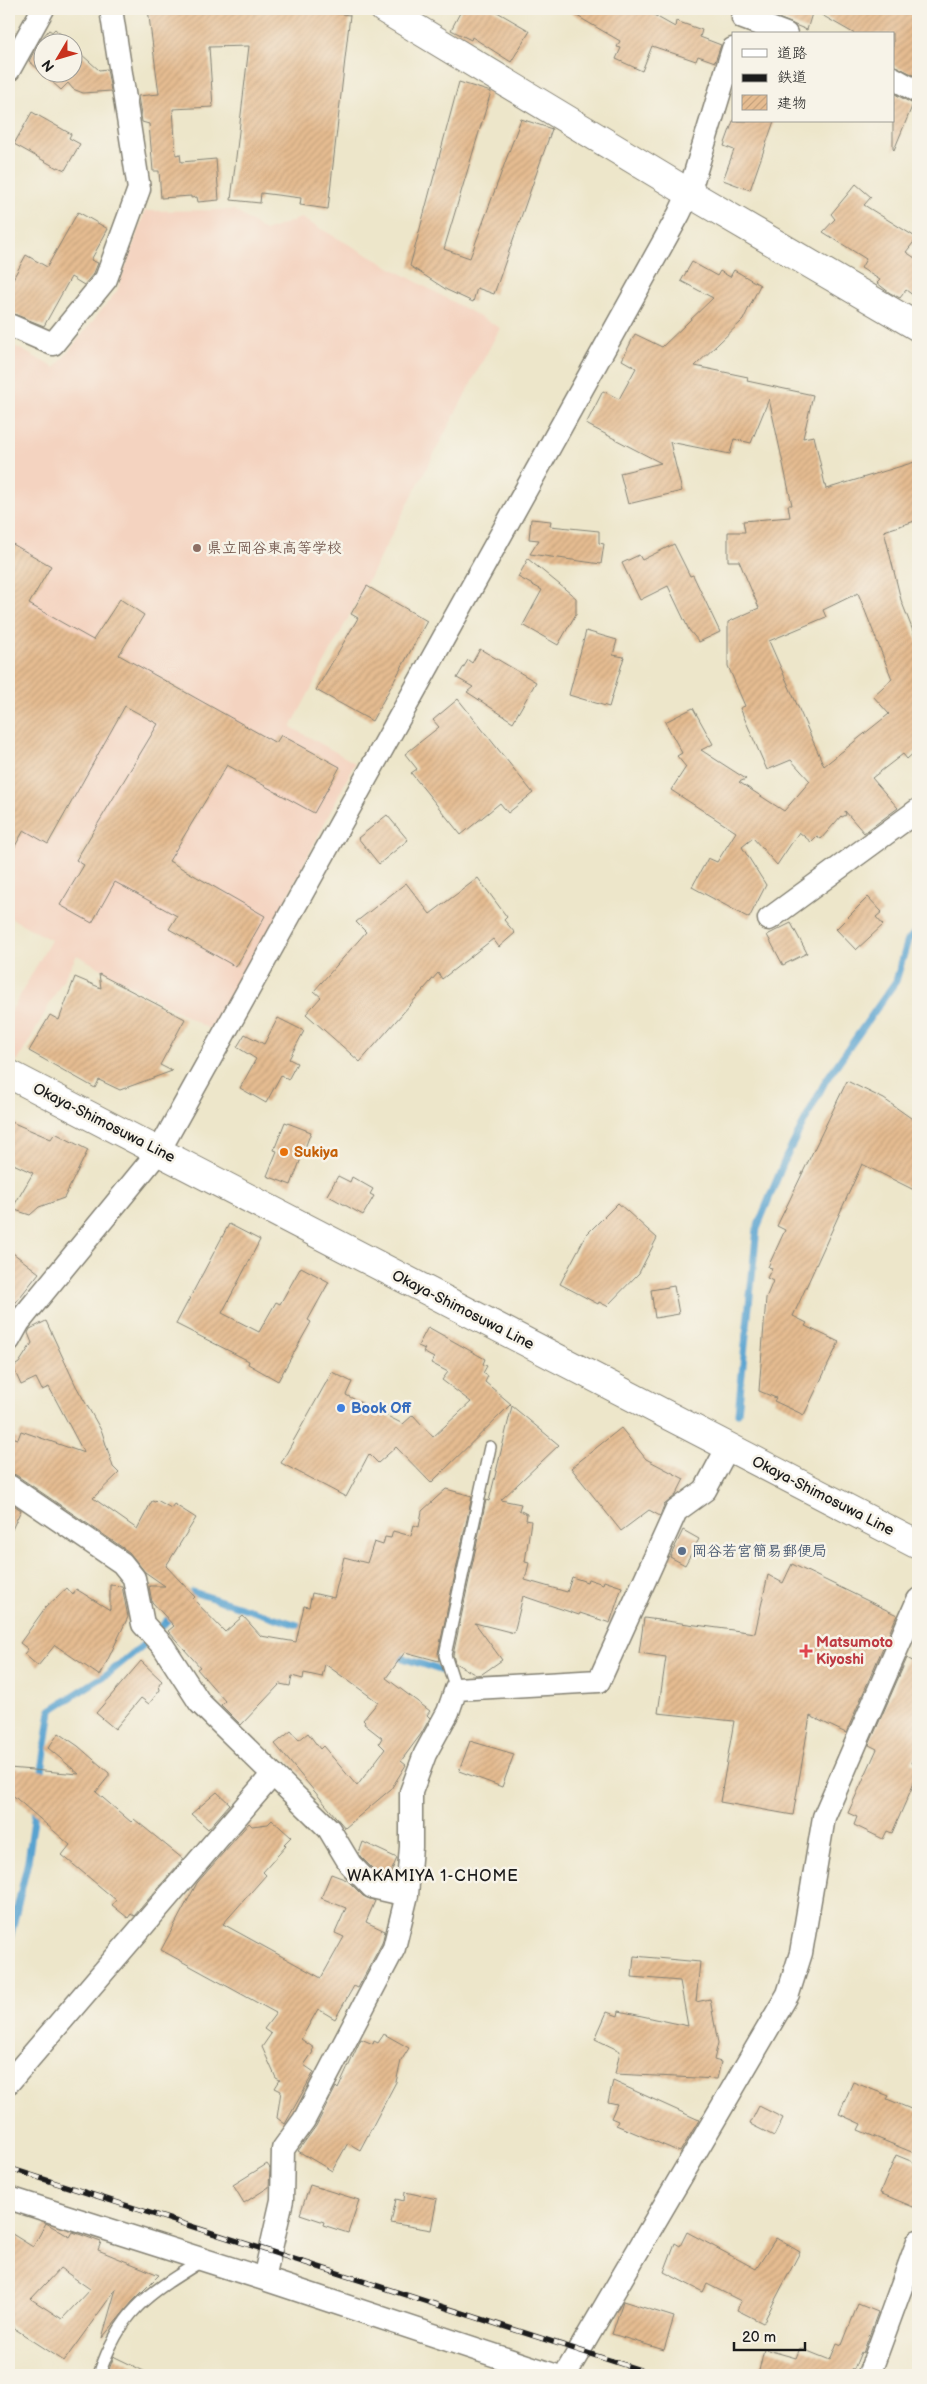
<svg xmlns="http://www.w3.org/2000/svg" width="927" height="2384" font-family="'Balsamiq Sans','Klee One',sans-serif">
<defs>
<pattern id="building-hatch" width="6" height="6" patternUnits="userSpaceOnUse" patternTransform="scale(1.25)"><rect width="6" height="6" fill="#e5bc91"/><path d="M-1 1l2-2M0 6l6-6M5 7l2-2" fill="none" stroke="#c4a17c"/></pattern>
</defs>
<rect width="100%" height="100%" fill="#f7f3e8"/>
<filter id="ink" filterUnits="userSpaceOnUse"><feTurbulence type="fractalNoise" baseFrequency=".02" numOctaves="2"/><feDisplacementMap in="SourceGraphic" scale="10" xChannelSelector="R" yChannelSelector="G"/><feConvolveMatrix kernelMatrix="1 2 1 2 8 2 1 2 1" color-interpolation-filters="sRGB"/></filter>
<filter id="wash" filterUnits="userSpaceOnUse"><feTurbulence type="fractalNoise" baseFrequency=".0096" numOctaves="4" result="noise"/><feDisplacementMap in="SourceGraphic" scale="20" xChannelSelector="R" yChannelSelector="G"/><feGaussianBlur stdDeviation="1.12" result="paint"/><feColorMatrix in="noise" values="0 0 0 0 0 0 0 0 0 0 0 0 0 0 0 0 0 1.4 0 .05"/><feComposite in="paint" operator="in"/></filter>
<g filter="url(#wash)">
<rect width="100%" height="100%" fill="#ede6ca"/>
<path fill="#f4d3c0" d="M234 210 265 231 301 218 500 328 291 727 355 763 218 1034 77 955 18 1061 9 1056V1015L51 940 9 917V343L55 368 117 291 145 211Z"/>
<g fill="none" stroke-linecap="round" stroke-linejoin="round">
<path stroke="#58a3d0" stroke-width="7" d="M738 1413 757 1228 786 1157 826 1080 896 981 908 940 918 929
M187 1599 193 1592 307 1628
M393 1655 443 1671
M41 1778 51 1710 109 1673 147 1642 174 1613
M9 1943 28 1861 36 1806"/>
</g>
<g id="blocks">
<path fill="url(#building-hatch)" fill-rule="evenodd" d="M148 9H302L350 15 328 209 300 205 301 198 261 193 260 203 231 200 249 46 209 47 213 107 173 109 176 155 180 154 181 162 216 159 219 200 198 202 197 197 191 198V196L161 198 159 171H153L149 124 142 122 138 96 159 94Z
M462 9H492L530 31 511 62 472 37 471 40 451 30Z
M565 9H643L675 27 676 21 702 30 700 37 721 45 715 62 698 56 696 61 652 46 642 71 616 59 621 48 617 47 620 41Z
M757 9H918V77L893 65V34H855L813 10 807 30Z
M55 29 69 42H42V72H72V46L99 70 107 69 111 91 83 93 73 89 68 83 61 90 29 61 41 39 49 30 52 32Z
M459 82 491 92 444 249 470 258 521 119 552 129 494 294 477 288 473 302 447 290 410 266Z
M893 93 913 104 894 150 893 149Z
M32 112 71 134 69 138 80 144 65 170 58 167 57 168 14 144Z
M733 121H774L750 190 723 180 734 150 724 146Z
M856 184 871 197 864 205 917 238 906 252 918 260V299L906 290 900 298 890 293 877 283 880 280 861 268 866 259 823 232 835 219 831 214Z
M78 212 108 229 91 260 98 263 94 273 84 285 71 277 44 326 9 312V286L26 255 47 267Z
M692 262 717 276 720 271 730 277 734 270 760 285 743 320 695 366 748 377 747 381 813 395 803 438 814 436 826 489 918 461V520L884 531 901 600 918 644V749L907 759 903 754 872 778 898 808 864 833 845 811 846 815 842 817 841 816 821 839 817 836 811 842 799 832 777 865 753 838 742 847 766 885 749 918 692 887 708 858 717 862 736 832 671 790 686 767 677 756 682 753 665 722 693 708 713 744 701 750 746 779 739 782 784 811 810 781 791 760 767 770 740 708 745 706 728 666V622L759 608 739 561H728V532H745L743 521 790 517 788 505H792L769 399 751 443 734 439 730 454 670 442 682 491 628 504 620 473 661 463 586 424 603 391 619 399 636 368 622 360 635 334 662 347 713 298 681 281ZM858 593 892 679 873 696 889 714 824 766 769 641 826 617 823 610Z
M531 519 551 521 550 526 599 531V543L604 544 601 564 530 554 539 540 529 539Z
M9 542 51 566 29 604 93 640 120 599 144 615 119 655 276 743 281 735 340 767 314 813 227 765 169 861 265 916 236 967 169 929 177 916 115 882 92 923 60 905 84 865 76 860 158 724 125 706 48 844 24 830 9 857Z
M674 544 690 576 693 575 720 632 699 642 689 630 668 586 640 600 622 563 639 555 642 560Z
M528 559 576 598V614L558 645 523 625 542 590 518 577Z
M367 586 427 621 372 721 316 690 358 618 351 614Z
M586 631 617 640 613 655 624 657 609 707 569 695Z
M480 649 536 682 513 722 467 692 473 687 457 678 468 660 472 663Z
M458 699 533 793 508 813 500 803 461 835 411 773 417 769 405 754 439 727 433 720Z
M387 815 408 840 379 864 358 838Z
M478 878 507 917 504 920 515 933 499 947 493 939 442 979 438 973 360 1062 306 1014 321 997 314 991 366 932 356 922 406 883 430 914Z
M868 897 882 912 876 917 883 925 856 950 836 929Z
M791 923 807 953 783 965 767 935Z
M99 974 185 1019 160 1065 172 1071 120 1090 99 1080 95 1088 29 1051 50 1015 59 1020 75 977 101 988Z
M278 1018 304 1031 289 1059 297 1063 288 1080 281 1075 266 1103 240 1088 256 1059 237 1047 245 1034 264 1044Z
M847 1081 884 1099 918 1123V1192L862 1164 793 1316 807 1323 805 1326 839 1342 804 1415 774 1401 776 1398 759 1391 766 1298 773 1281 767 1278 772 1268 768 1267 785 1230 777 1226Z
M9 1121 51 1139 55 1133 88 1150 64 1198 39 1207 30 1215 12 1209 33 1173 9 1162Z
M285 1122 311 1132 291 1185 267 1176 277 1151 274 1150Z
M338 1176 350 1182 352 1177 373 1189 370 1194 374 1196 363 1215 327 1195Z
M618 1203 657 1238 639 1273 607 1306 599 1302 598 1304 560 1284 586 1235Z
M229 1224 260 1240 222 1313 259 1332 276 1302 280 1304 301 1267 329 1282 308 1320 311 1322 278 1381 248 1364 249 1361 176 1324Z
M9 1250 39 1273 9 1311Z
M674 1286 679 1314 655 1318 651 1290Z
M46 1321 76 1386 102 1432 113 1467 119 1473 93 1498 137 1529 152 1501 155 1502 157 1500 171 1508 174 1504 196 1518 166 1566 195 1597 193 1599 225 1632 243 1616 261 1636 296 1642 304 1606 309 1607 312 1593 334 1598 344 1557 367 1563 374 1542 383 1545 385 1537 391 1538 393 1531 411 1536 414 1525 419 1527 422 1511 446 1489 472 1496 438 1653 439 1661 405 1652 386 1678 430 1711 427 1715 430 1718 421 1734 401 1761 406 1765 391 1789 345 1828 275 1744 291 1731 299 1740 308 1733 320 1749 323 1746 357 1786 385 1749 379 1743 382 1738 364 1724 365 1722 363 1720 378 1702 325 1664 322 1677 304 1673 303 1679 292 1676 290 1686 280 1684 241 1725 221 1705 225 1701 197 1669 200 1667 168 1631 174 1626 152 1602 149 1586H165L145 1572 129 1552 16 1475 9 1473V1436L18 1439 21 1431 84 1453 49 1387 42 1390 36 1378 21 1385 13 1367 19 1363 32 1343 28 1333 30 1329Z
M428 1327 485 1359 483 1364 487 1366 483 1373 488 1376 485 1382 511 1404 431 1483 396 1447 378 1463 369 1454 346 1497 281 1463 332 1372 352 1382 346 1395 403 1424 413 1415 433 1437 471 1402 442 1380 448 1372 431 1363 434 1358 423 1352 425 1349 418 1346Z
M512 1406 559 1445 501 1500 521 1504 519 1510 527 1514 526 1520 531 1521 525 1562 529 1563 525 1580 567 1592 572 1577 587 1582 588 1579 603 1584 604 1581 622 1587 610 1623 580 1613 579 1615 523 1596 514 1633 475 1623 502 1660 482 1674 476 1675 455 1663 453 1655 486 1500 489 1501Z
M621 1428 646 1459 684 1479 676 1495 664 1505 660 1516 649 1510 621 1531 571 1468Z
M9 1502 21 1510 9 1536Z
M683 1530 699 1539 685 1565 670 1557Z
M792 1564 897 1615 846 1733 810 1716 793 1815 720 1802 734 1721 658 1713 666 1657 639 1653 644 1618 755 1633 768 1575 783 1583Z
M110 1585 122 1586 128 1617 100 1676 55 1645 38 1666 24 1654 28 1649 20 1643 45 1608 67 1588 73 1595 76 1589 110 1610Z
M907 1658 918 1664V1750L911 1763 918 1766V1774L892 1833 887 1831 883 1839 854 1825 857 1817 848 1813 877 1749 869 1745Z
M141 1661 162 1681 159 1685 160 1690 149 1704 141 1698 115 1729 96 1713Z
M59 1733 78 1746 109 1773V1776L96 1792 131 1822 134 1819 183 1859 134 1916 131 1914 128 1918 112 1905 116 1900 62 1855 70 1845 9 1792V1768L79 1774 48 1748Z
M470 1741 514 1754 502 1787 459 1771Z
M217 1792 230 1804 208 1829 191 1814Z
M272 1820 291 1837 284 1844 286 1846 263 1872 266 1875 223 1924 321 1978 344 1937 335 1933 346 1908 321 1898 331 1874 347 1880 363 1896 375 1901 366 1922 385 1931 382 1943 358 1988 354 1986 335 2019 318 2009 301 2039 314 2048 312 2051 313 2052 304 2065 314 2072 285 2124 277 2118 281 2091 275 2088 280 2080 276 2078 262 2047 271 2034 264 2029 276 2013 161 1950 197 1883 249 1823 252 1826 268 1824Z
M363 1842 397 1858 389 1877 379 1875 360 1856 359 1853Z
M634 1956 700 1962 696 2002 710 1999 718 2043 714 2060 721 2062 717 2079 615 2074 620 2051 595 2039 607 2012 618 2016 619 2011 688 2026 680 1981 632 1977Z
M384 2034 409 2048 401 2061 396 2082 360 2150 348 2143 332 2171 298 2151 316 2126 336 2087 338 2089 361 2039 373 2044 374 2041 378 2043Z
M613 2081 699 2120 680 2152 616 2125 618 2121 611 2118 617 2104 608 2102Z
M853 2082 889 2096 887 2099 918 2112V2143L914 2153 858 2130 861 2124 839 2114Z
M759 2106 783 2118 774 2136 750 2124Z
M896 2155 918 2164V2209L880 2193Z
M267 2164 270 2168 269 2187 244 2203 233 2185Z
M310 2185 359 2200 348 2233 323 2225 324 2222 300 2214Z
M405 2192 437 2199 431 2230 391 2223 396 2199 404 2201Z
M46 2223 70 2237 73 2232 101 2242 98 2250 159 2275 133 2301 102 2338 116 2289 64 2361 9 2325V2232L33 2247ZM60 2268 90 2289 62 2319 31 2299Z
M687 2232 756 2269 776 2238 800 2252 763 2323 737 2310 741 2301 707 2284 703 2292 664 2272 675 2243 680 2246Z
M623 2301 674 2317 664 2350 612 2334Z
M858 2304 878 2312 863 2353 861 2352 854 2369H851L857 2372 856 2375H758L764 2349 796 2358 800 2348 830 2360 837 2343 842 2345Z
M114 2356 115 2357 152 2375H107Z"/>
</g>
</g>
<g filter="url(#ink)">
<use href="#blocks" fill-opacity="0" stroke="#848173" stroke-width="1"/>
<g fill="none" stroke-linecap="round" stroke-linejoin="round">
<defs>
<path id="lane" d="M456 1689 445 1655 490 1447
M99 2375C120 2310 148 2294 203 2260"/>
<path id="street" d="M743 18 786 34
M9 70 43 9
M893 78 918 92
M9 325 53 344 106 279 139 189 111 9
M769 919 918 810
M9 1340 19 1322 159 1151 170 1131 679 214 689 193 733 49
M9 1486 122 1563 134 1578 143 1624 163 1646 200 1703 329 1829 350 1864 372 1887 407 1895
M9 2082 273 1774
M9 2198 264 2279 554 2375
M264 2279 282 2200 283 2149 304 2120 394 1948 407 1895 411 1847V1792L425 1754 448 1712 456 1689 599 1681 676 1511 705 1490 728 1447
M565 2375 788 1994 801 1953 824 1817 918 1600
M869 2375 918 2241"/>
<path id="secondary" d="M384 9 689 193 918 327
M9 1074 918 1545"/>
</defs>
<use href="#lane" stroke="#848173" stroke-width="14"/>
<use href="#street" stroke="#848173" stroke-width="25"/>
<use href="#secondary" stroke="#848173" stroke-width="30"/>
<use href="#lane" stroke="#fff" stroke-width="11"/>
<use href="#street" stroke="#fff" stroke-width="22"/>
<use href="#secondary" stroke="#fff" stroke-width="28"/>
<defs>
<path id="rail" d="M9 2168 656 2375"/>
</defs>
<use href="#rail" stroke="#1c1c1c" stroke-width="5.5"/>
<use href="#rail" stroke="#f7f3e8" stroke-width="4" stroke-dasharray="11" stroke-linecap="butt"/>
</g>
</g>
<circle fill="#8d6e63" stroke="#f7f3e8" stroke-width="2" cx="197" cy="548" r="5"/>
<circle fill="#e8710a" stroke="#f7f3e8" stroke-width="2" cx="284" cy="1152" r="5"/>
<circle fill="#3f7fe0" stroke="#f7f3e8" stroke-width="2" cx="341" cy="1408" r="5"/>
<circle fill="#5c6f8a" stroke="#f7f3e8" stroke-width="2" cx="682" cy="1551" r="5"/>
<path fill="#e0444e" stroke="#f7f3e8" stroke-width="2" d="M803.5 1643.5h5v5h5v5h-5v5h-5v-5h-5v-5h5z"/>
<g text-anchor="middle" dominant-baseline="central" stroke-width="5" stroke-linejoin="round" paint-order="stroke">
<g font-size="15" font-weight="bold" fill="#785e54" stroke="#f7f3e8" text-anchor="start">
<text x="207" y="548">県立岡谷東高等学校</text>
</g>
<g font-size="15" fill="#1c1c1c" stroke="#f7f3e8">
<text transform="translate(104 1123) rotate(27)">Okaya-Shimosuwa Line</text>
<text transform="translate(463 1310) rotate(27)">Okaya-Shimosuwa Line</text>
<text transform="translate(823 1496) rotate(27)">Okaya-Shimosuwa Line</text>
</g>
<g font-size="15" font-weight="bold" fill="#c56008" stroke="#f7f3e8" text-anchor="start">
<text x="294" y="1152">Sukiya</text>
</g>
<g font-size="15" font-weight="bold" fill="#366cbe" stroke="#f7f3e8" text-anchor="start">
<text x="351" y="1408">Book Off</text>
</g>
<g font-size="15" font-weight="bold" fill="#4e5e75" stroke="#f7f3e8" text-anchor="start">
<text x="692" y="1551">岡谷若宮簡易郵便局</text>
</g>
<g font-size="15" font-weight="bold" fill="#be3a42" stroke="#f7f3e8" text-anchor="start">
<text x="816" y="1642">Matsumoto<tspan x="816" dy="17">Kiyoshi</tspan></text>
</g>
<g font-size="16" letter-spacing="1" fill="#1c1c1c" stroke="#f7f3e8">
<text x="433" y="1876">WAKAMIYA 1-CHOME</text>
</g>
</g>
<rect width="927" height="2384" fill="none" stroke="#f7f3e8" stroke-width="30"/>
<rect x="732" y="32" width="162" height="90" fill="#f7f3e8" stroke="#9f9d96"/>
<rect x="742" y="49" width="25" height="8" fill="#ffffff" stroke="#9f9d96"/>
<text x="777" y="58" font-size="15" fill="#1c1c1c">道路</text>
<rect x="742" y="74" width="25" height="8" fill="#1c1c1c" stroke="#9f9d96"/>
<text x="777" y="82" font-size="15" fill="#1c1c1c">鉄道</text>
<rect x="742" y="95" width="25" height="15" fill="url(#building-hatch)" stroke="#9f9d96"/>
<text x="777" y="108" font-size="15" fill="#1c1c1c">建物</text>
<g transform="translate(58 58) rotate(232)"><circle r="24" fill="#f7f3e8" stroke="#9f9d96"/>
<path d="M0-4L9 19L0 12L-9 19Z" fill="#c8321e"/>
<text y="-8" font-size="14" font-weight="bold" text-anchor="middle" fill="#1c1c1c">N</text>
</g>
<path d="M734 2342v8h71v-8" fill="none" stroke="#1c1c1c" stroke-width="2.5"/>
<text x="742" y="2342" font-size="15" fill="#1c1c1c" stroke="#f7f3e8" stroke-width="4" paint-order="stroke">20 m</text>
</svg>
